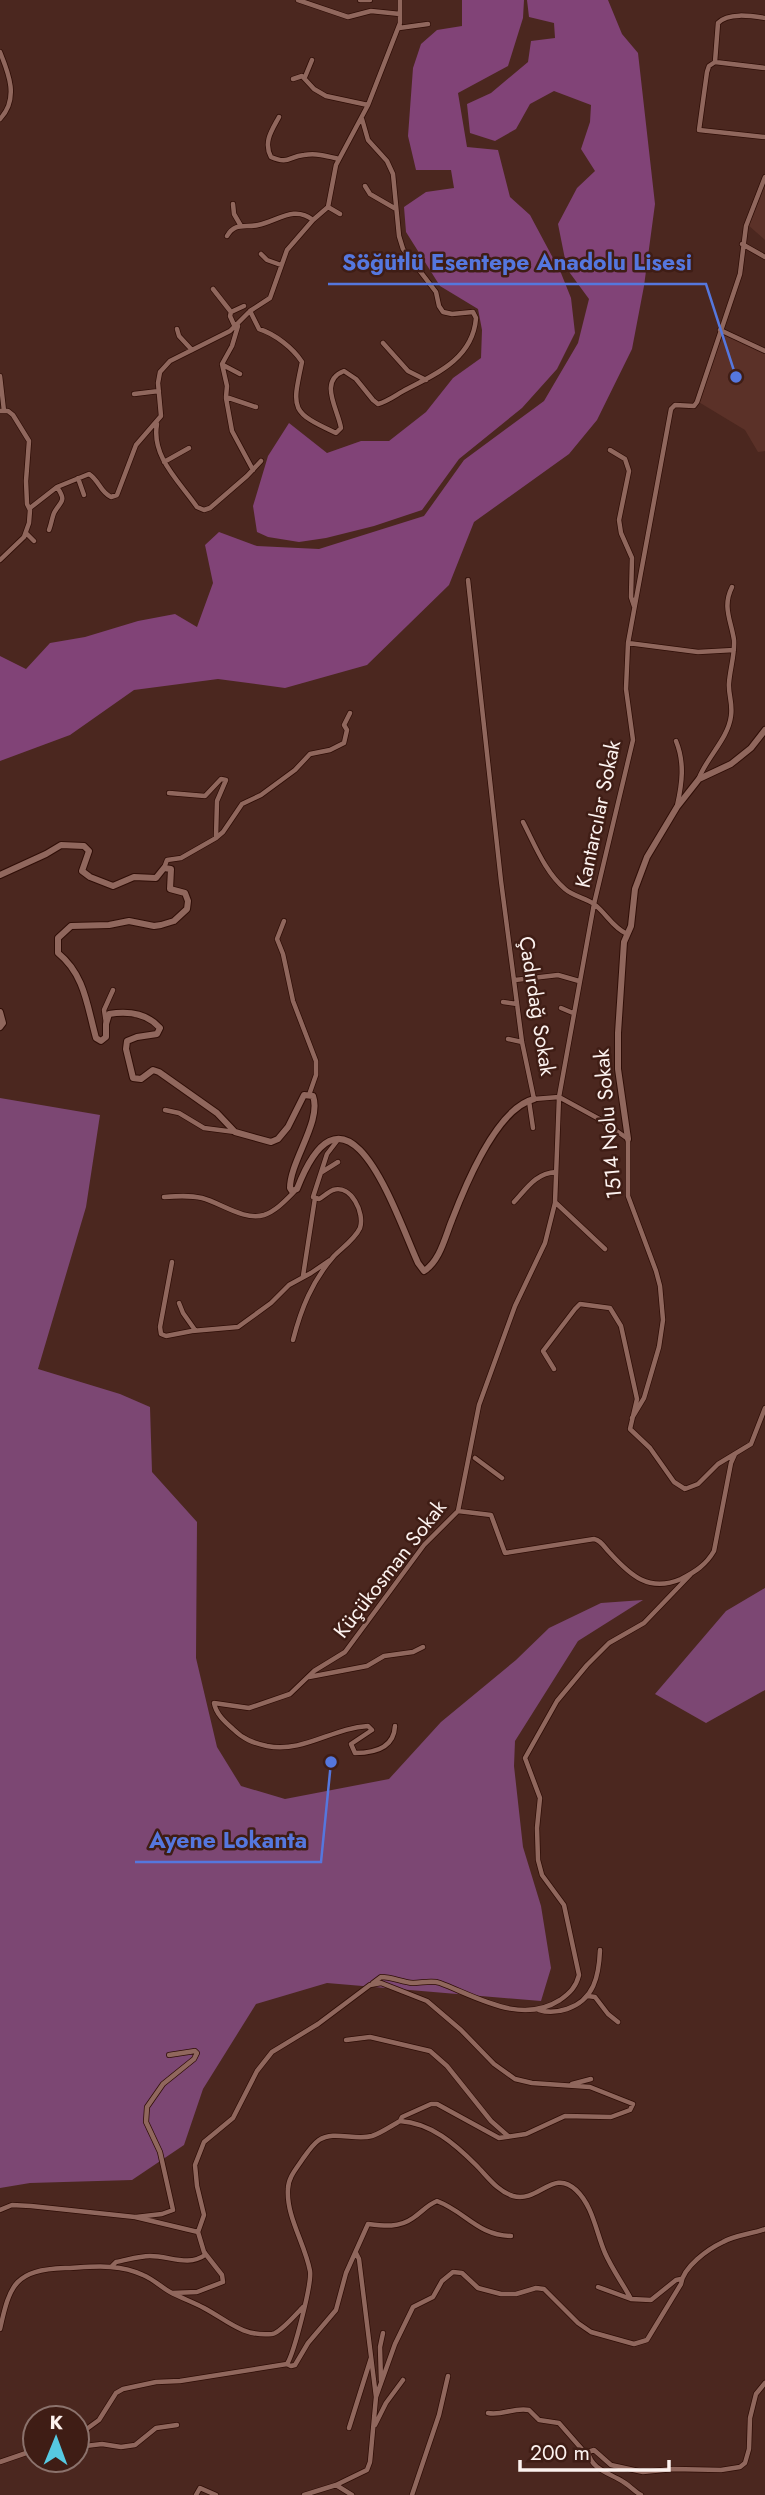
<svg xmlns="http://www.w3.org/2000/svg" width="765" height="2495" font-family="Jost,sans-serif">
<rect width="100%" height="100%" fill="#4b271f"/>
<path fill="#5b3128" d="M765 181V240L748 225Z
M723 333 765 353V451L758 452 745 430 697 401Z"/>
<path fill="#7c4773" d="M0 1098 100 1115 86 1207 38 1369 120 1394 150 1407 152 1472 197 1522 196 1658 217 1747 241 1786 285 1799 389 1779 441 1722 516 1660 549 1628 601 1603 643 1600 578 1641 515 1741 514 1766 523 1847 541 1906 551 1968 541 2001 327 1983 256 2004 203 2089 184 2145 132 2180 30 2183 0 2188Z
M765 1588V1690L706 1723 655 1694 726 1611Z"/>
<path fill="#814377" d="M462 0H524L523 18 508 66 458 93 467 147 498 150 510 197 530 215 561 273 571 298 575 333 557 369 522 408 459 459 422 510 374 526 326 538 299 542 268 537 257 532 253 506 268 456 289 423 327 453 361 441H389L426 412 453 378 481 358 482 330 478 309 440 286 406 232 404 207 426 192 454 188 451 170H416L408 136 413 68 421 44 437 30 462 26Z
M527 0H608L622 34 638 53 655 204 644 286 632 349 597 420 569 454 474 522 449 585 367 665 285 688 218 679 134 690 70 735 0 761V656L26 669 50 643 85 637 138 621 175 614 197 627 213 583 205 545 219 532 257 546 319 549 424 516 464 460 544 401 578 343 589 299 567 269 558 224 577 188 595 171 581 149 590 122 591 105 554 91 530 104 516 129 495 141 470 133 467 104 491 93 528 62 531 41 555 38 554 23 529 17Z"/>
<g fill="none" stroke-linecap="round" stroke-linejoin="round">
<defs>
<path id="street" d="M298 0 348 17 371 11 400 14
M360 0H370
M765 18C752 16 728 12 718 23L715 62 709 66 707 72 699 130 765 137
M399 28 428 24
M0 52C9 74 19 99 0 119
M715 62 765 68
M305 77 312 60
M293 79 302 76 314 89 326 96 368 105
M279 117C272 130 263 142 271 157 289 165 289 156 304 155 317 153 327 156 339 159
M365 186 370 194 396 209
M233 204 234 214 241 226
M328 207 340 214
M227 236C235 222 245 228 258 225 278 221 294 205 313 220
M742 244 765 257
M261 254 267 260 281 265
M213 289 231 312
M250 311 259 329C275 334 293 348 302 362 292 409 290 412 336 433L341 428C338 409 318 381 344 371L356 379 373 400 378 404C389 401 397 394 407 389 439 373 473 357 476 318L473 312 452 314 443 312 439 306 436 292 403 249 399 236 393 174 387 161 368 140 362 119
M238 326 232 346 222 364 227 386 226 397 256 407
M235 327 230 316 231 312 244 306
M177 329 179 336 192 350
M720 330 765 351
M383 343 408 371 426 380
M223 365 240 374
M0 376 4 411
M134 394 159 391
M226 398 232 431 253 470
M0 411H8L13 415 29 441 26 481 27 504 30 510 29 523 24 537 0 560
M157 424C151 457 180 482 197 507L204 510 210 508 247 476 261 461
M610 450 625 459 629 471 619 520 621 533 632 558 631 597 634 606
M164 462 189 448
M78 478 84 495
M30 508 57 487 89 474C99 480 100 492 111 497L117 495 136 445 161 416 158 383 160 372 170 361 230 331 250 311 270 298 287 250 313 220 328 207 336 165 368 105 400 23V0
M49 530C51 525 52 518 54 513 61 500 67 502 57 487
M26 533 34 541
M468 580 501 881 522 1042 534 1099 559 1097 594 904 633 740 626 689 628 643 671 409 675 405 694 406 697 402 740 274 746 226 765 177
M628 643 698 652 734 650
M676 741C685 763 682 784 677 806
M699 778C707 757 728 739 731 716 733 703 728 694 729 683 730 669 735 654 734 640 731 620 722 607 732 587
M169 793 205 796 221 779 226 780 217 801 216 837
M523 822C535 845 545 872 565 889 573 896 585 898 594 904 607 914 612 927 627 934
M164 868 167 860 181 858 216 838 223 832 242 804 261 795 295 770 310 754 330 750 344 743 347 730 344 725 350 713
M284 921 277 939 283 954 293 1001 316 1061V1075L309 1095
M515 980 558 975 579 981
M503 1002 517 1004
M561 1008 573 1013
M106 1023 104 1010 113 990
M508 1039 522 1042
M529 1101 533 1128
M165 1110 179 1113 204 1128 235 1132
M322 1172 338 1162
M164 1197C177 1196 189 1195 202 1198 221 1203 244 1221 264 1215 276 1211 286 1200 294 1192
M514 1202C527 1188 536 1173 556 1172
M556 1203 605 1249
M172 1262 160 1327 161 1334 166 1336 192 1331 238 1327 271 1303 289 1285 311 1273 330 1260
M303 1276 315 1198
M179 1303 183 1313 195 1330
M293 1340C301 1309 312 1281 334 1256 342 1248 355 1239 360 1228 365 1213 351 1184 333 1190 328 1192 323 1197 319 1199L313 1197 327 1154 337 1141
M554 1369 543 1351 575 1309 580 1304 610 1308 621 1326 637 1399 630 1429 650 1448 674 1482 685 1489 698 1484 718 1464 751 1444 765 1408
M475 1458 502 1478
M458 1511 491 1515 505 1553 594 1539C601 1540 604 1547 610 1553 630 1575 649 1593 681 1579 695 1572 706 1565 714 1551L731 1463 735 1454
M309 1677 367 1666 384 1656 413 1652 423 1647
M395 1726C394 1748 375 1753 355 1753L351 1744 372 1730 368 1726C332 1728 304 1753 267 1746 253 1743 243 1739 233 1729 225 1722 216 1714 214 1703L249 1708 290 1694 314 1671 345 1652 424 1545 458 1511 479 1405 515 1306 545 1243 555 1203 559 1097 601 1120 628 1139V1196L656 1271 660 1286 663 1320 659 1347 644 1398 632 1418
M373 1983 381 1977C392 1977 402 1982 413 1983 422 1983 432 1980 440 1983 477 1997 521 2025 560 2000 570 1993 576 1987 579 1975L564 1905 542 1875 538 1860 537 1828 540 1798 525 1758 557 1701 587 1665 609 1643 644 1623 691 1574
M588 1996 595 1997 608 2014 618 2022
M539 2010C548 2013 558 2012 567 2009 594 2000 599 1976 600 1950
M346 2040 370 2037 430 2051 447 2066 491 2121 508 2136
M572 2084 591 2079
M400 2121C431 2123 455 2144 476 2165 487 2176 497 2191 513 2196 539 2203 553 2168 576 2190 593 2206 596 2232 605 2253 612 2269 623 2284 631 2299
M0 2210 12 2205 31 2206 135 2217 198 2232
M136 2217 162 2214 173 2210 160 2152 146 2122 147 2107 163 2084 194 2059 197 2053 195 2051 169 2055
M112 2266 116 2262C127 2260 139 2256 150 2256 170 2256 188 2267 205 2255V2253
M598 2287 631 2299 651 2300 676 2280 681 2279
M172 2293 197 2292 223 2282 222 2275 204 2252 198 2232 204 2215 197 2186 195 2165 204 2142 233 2118 257 2071 272 2052 318 2024 370 1985 381 1983 427 2001 461 2030 494 2064 515 2079 532 2083 590 2087 633 2104 630 2110 611 2117 565 2116 526 2134 499 2138 437 2104H431L402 2117 400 2121C391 2126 381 2133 372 2136 355 2141 334 2130 319 2140 312 2145 307 2153 302 2160 296 2169 288 2178 288 2189 286 2216 305 2244 310 2271 312 2284 294 2353 287 2364
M0 2329C10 2284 15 2270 65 2268 91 2267 118 2263 143 2275 153 2279 161 2287 170 2292 181 2298 193 2302 204 2308 227 2320 242 2337 272 2334 280 2333 296 2314 303 2307
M381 2381 380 2347 383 2333
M376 2397 395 2344 413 2307 433 2297 442 2281 453 2272 462 2273 478 2288 501 2294H516L536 2288 544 2289 578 2323 591 2332 634 2344 647 2340 681 2284C683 2267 708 2249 723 2242 735 2235 752 2234 765 2229
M488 2413C502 2416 514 2407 529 2410L539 2420 559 2423 587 2455
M375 2425 386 2403 403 2380
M349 2428 371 2358
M77 2436 99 2420 116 2393 123 2389 156 2382 180 2381 287 2364 291 2366 295 2365 308 2343 336 2310 346 2273 368 2224C384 2226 399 2228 413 2218 422 2212 427 2205 437 2201 466 2212 477 2235 511 2236
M77 2447 102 2444 121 2447 135 2445 156 2428 177 2425
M0 2462 35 2450
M336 2485 352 2495
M196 2495 200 2488 216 2495
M304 2495 336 2485 367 2470 370 2462 376 2397 359 2259 356 2253
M412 2495 439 2415 448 2376
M641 2495C634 2491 629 2485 622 2481 609 2473 591 2469 588 2452L594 2450 611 2465 643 2472 673 2469 721 2470 740 2467 745 2463 749 2449 750 2418 756 2394 765 2383"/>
<path id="secondary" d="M0 875 46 854 61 845 84 846 89 851 82 871 90 877 113 886 134 877 156 878 164 868 171 869 170 889 185 893 188 901 187 909 174 921 161 925 154 926 129 921 109 925 71 926 58 938V953C85 975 87 1006 96 1038L101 1041 106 1037V1024L109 1014C128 1011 147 1013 160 1028L157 1034 137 1037 127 1041 126 1049 133 1078 141 1079 153 1070 159 1072 217 1113 235 1132 271 1142 278 1139 288 1127 304 1095 313 1096C322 1121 290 1161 290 1188L292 1191 297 1189C347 1060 396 1215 418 1263L424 1271C440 1261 445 1237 452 1220 465 1186 497 1108 534 1099
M0 1012 3 1023 0 1027
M628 1139 618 1069V1033L624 942 631 926 635 889 647 857 677 807 699 779 731 764 751 748 765 730"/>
</defs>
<use href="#street" stroke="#2f0e07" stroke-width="6"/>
<use href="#secondary" stroke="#2f0e07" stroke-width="8"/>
<use href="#street" stroke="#90675d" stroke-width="4.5"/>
<use href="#secondary" stroke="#90675d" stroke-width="6"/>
</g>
<g text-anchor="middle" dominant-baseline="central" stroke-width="5" stroke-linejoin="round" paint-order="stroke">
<g font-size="21" fill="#fcf2ef" stroke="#3f1d15">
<text transform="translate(598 814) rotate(-78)">Kantarcılar Sokak</text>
<text transform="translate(537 1006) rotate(81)">Çadırdağ Sokak</text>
<text transform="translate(608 1124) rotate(-95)">1514 Nolu Sokak</text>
<text transform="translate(390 1569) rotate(-52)">Küçükosman Sokak</text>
</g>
</g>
<path fill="none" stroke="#5577de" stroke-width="2.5" d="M736 377L706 284H328M331 1762L321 1862H135"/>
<g fill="#5577de" stroke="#3f1d15" stroke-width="2.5">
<circle cx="736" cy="377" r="7"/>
<circle cx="331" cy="1762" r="7"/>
</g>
<g font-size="23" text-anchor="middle" font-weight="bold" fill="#5577de" stroke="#3f1d15" stroke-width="5" stroke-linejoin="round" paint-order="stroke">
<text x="517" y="270">Söğütlü Esentepe Anadolu Lisesi</text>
<text x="228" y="1848">Ayene Lokanta</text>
</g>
<g transform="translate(56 2439) rotate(1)"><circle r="33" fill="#3f1d15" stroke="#8b726c" stroke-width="2"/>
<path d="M0-5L12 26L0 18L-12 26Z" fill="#56c9e1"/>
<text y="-10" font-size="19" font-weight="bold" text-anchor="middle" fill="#fcf2ef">K</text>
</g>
<path d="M520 2460v10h149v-10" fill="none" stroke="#fcf2ef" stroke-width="3.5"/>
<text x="530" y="2460" font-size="21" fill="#fcf2ef" stroke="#3f1d15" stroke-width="5" paint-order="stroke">200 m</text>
</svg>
